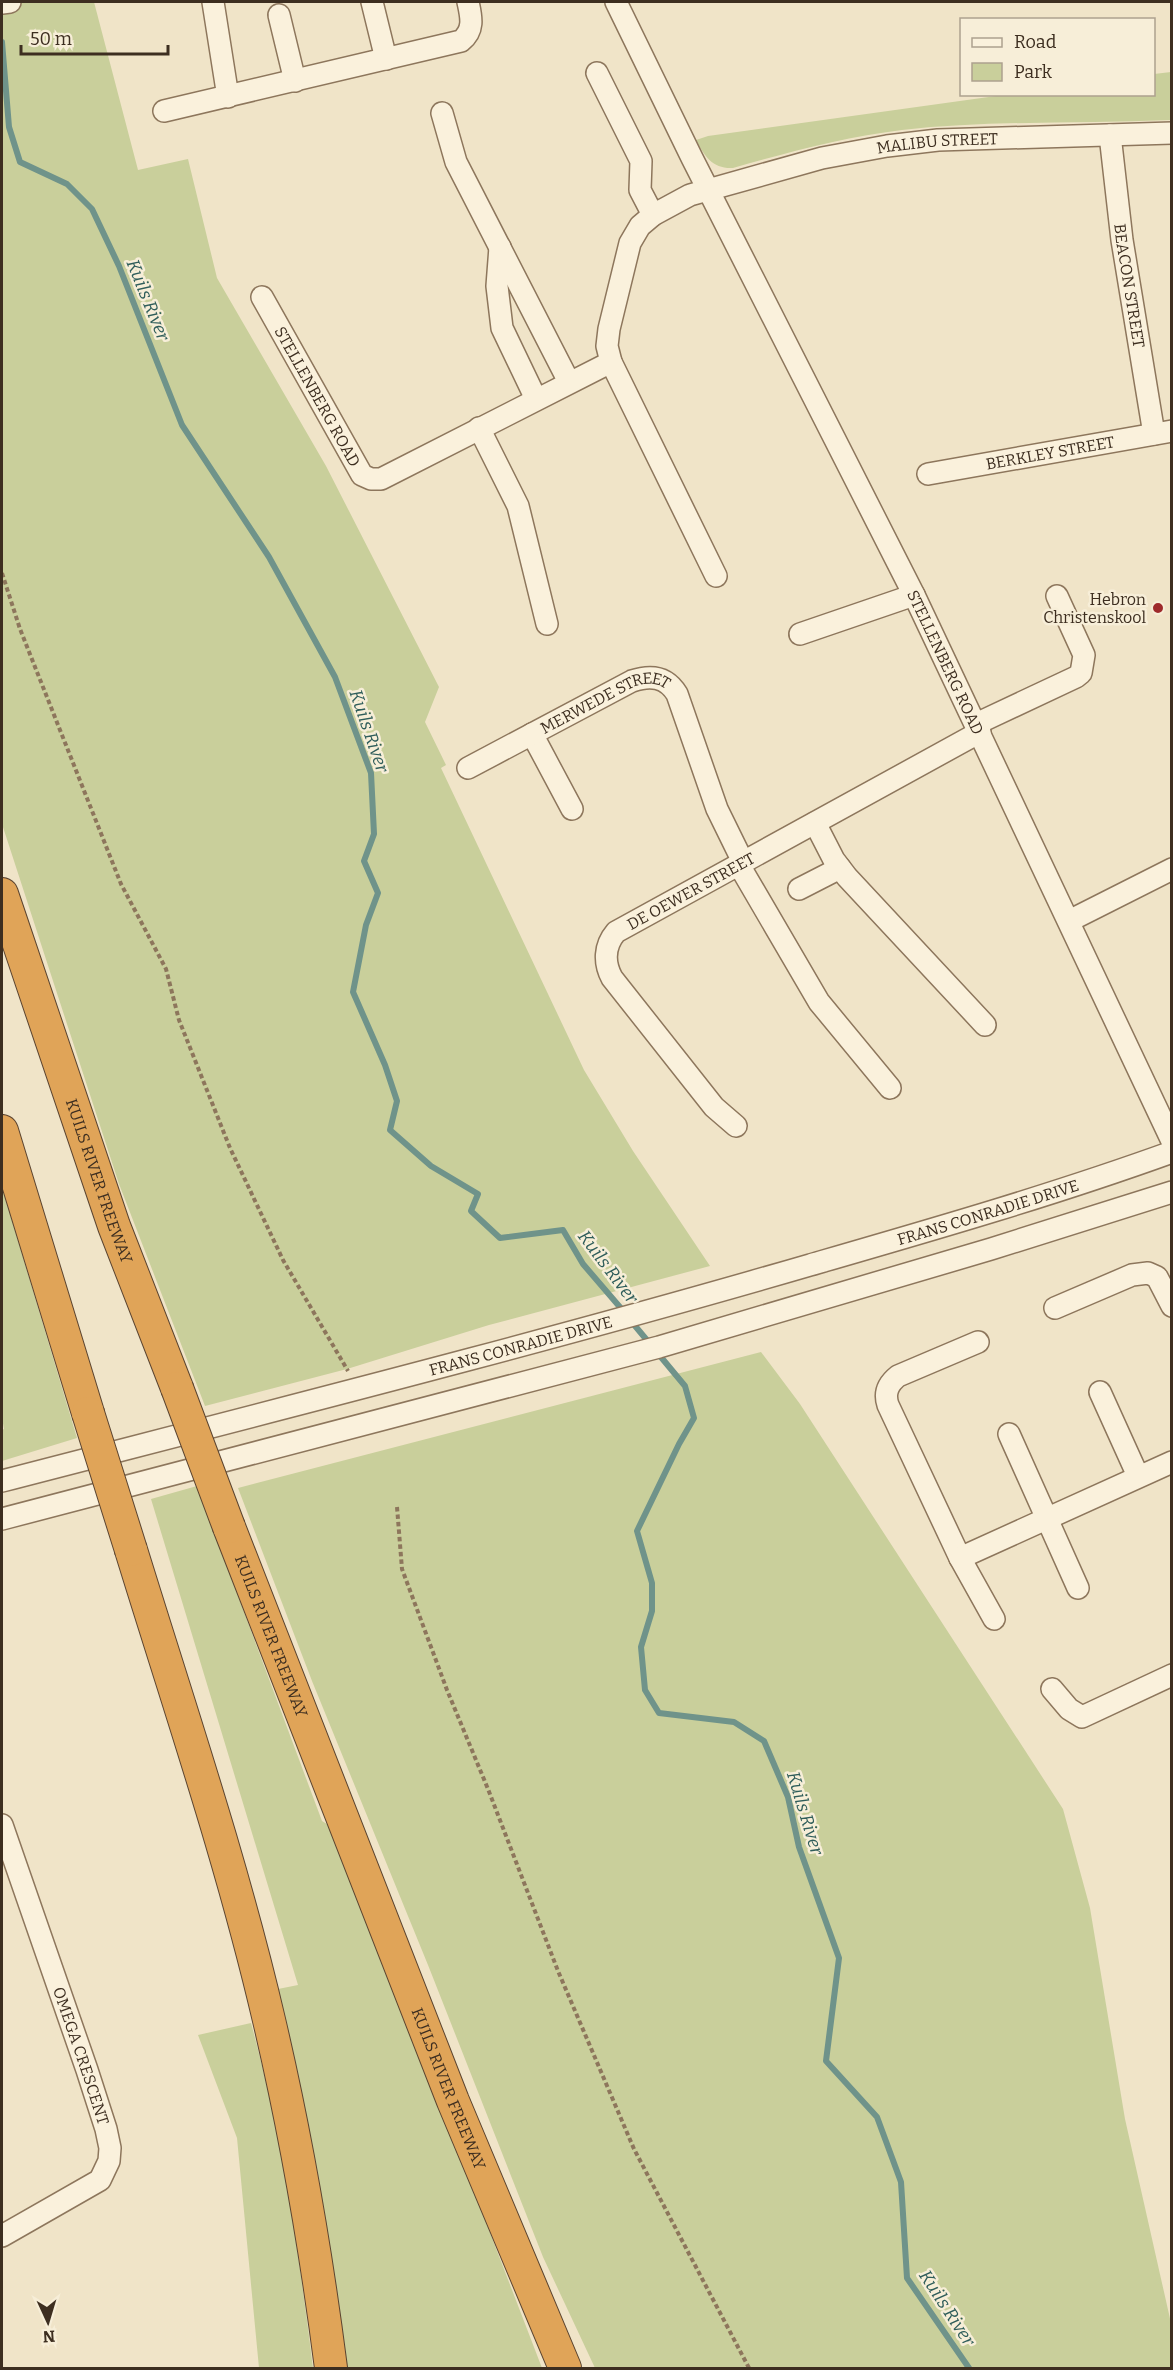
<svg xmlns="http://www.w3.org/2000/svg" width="1173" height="2370" font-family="Bitter,serif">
<rect width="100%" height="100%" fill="#f0e4c8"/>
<path fill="#c9cf9b" d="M2 2H94L138 170 188 159 217 278 326 466 439 687 425 722 446 765 441 768 584 1070 633 1151 710 1266 489 1325 347 1369 205 1406 119 1184 2 824Z
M1171 72V120C1082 124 991 120 902 130 845 137 789 152 733 168 713 169 705 157 696 140L708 136 1003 95 1154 94V74Z
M2 1187 77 1438 2 1461V1430L4 1429 2 1418Z
M761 1352 800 1404 1063 1809 1090 1908 1125 2119 1171 2323V2368H595L543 2257 428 1965 312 1681 238 1488Z
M197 1486 322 1821 335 1829 542 2368H347L273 1990 298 1985 151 1499Z
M251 2023C282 2136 299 2253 313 2368H259L237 2138 198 2035Z"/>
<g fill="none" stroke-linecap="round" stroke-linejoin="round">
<path stroke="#6f938a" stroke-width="6" d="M2 42 9 127 20 162 67 184 92 209 119 266 182 425 269 557 335 677 371 773 374 834 364 861 378 893 366 925 353 992 385 1065 397 1101 390 1130 431 1166 478 1194 471 1211 500 1238 563 1230 583 1264 625 1313
M631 1321 685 1386 694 1418 679 1444 637 1531 652 1583V1611L641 1647 645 1690 659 1713 734 1722 764 1741 788 1797 799 1847 839 1958 826 2061 877 2117 901 2182 907 2278 969 2368"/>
<defs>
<g id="minor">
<path d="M213 2 228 97"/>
<path d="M372 2 386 59"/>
<path id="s1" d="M616 2 692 158 914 595 1172 1141"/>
<path d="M2 3 10 2"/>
<path d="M279 15 295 81"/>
<path d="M597 73 641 161 640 190 653 215"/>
<path d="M164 111 461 41C475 30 471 16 468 2"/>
<path d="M442 113 456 162 569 382"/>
<path id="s2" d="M1110 135 1122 240 1154 434"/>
<path d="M500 247 497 286 502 328 536 399"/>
<path id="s3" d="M262 297 362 475 371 479H381L611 362"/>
<path d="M479 428 518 506 547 624"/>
<path id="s4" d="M928 474 1172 431"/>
<path id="s5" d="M716 576 611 362 607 346 609 329 630 243 640 226 653 215 690 195 822 158 887 146 938 140 1172 133"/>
<path d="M800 634 914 595"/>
<path d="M976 724 1076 677 1081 673 1084 655 1057 596"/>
<path d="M532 734 572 809"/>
<path id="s6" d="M468 768 632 681C650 675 666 676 677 694L717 809 743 862"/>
<path d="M815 823 834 860 847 877 985 1025"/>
<path d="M739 865 819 1002 890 1088"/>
<path d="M799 889 840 868"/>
<path d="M1069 921 1172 869"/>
<path id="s7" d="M736 1126 714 1107 612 978C604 963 604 946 616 932L980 732"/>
<path d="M1055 1308 1132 1275 1148 1273 1157 1277 1172 1306"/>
<path d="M978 1342 898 1376C888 1384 884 1393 888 1405L960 1558 994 1619"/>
<path d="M1100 1392 1138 1476"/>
<path d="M1009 1434 1078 1588"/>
<path id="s8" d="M2 1481C272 1411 542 1343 810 1265 931 1230 1053 1195 1172 1152"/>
<path d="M2 1519 659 1347 991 1249 1172 1192"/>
<path d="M960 1558 1172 1462"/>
<path d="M1052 1689 1069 1709 1082 1717 1172 1675"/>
<path id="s9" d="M2 1825 87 2070 106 2129 110 2148 109 2161 100 2180 2 2236"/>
</g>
<g id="highway">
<path id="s10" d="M2 894 114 1226 177 1388"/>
<path d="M2 1131 88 1413"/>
<path id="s11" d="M229 1527 453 2101 565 2368"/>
<path d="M131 1550C179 1706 232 1861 269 2020 296 2135 316 2251 331 2368"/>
</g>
</defs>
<use href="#minor" stroke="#8d765c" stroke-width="24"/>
<use href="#highway" stroke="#5b4430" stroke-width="34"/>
<path stroke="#8d765c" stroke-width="4" stroke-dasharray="4.5 3" stroke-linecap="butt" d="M2 573 20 629 121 884 166 969 179 1020 230 1148 283 1260 348 1371
M397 1507 402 1569 447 1690 488 1789 558 1971 634 2149 749 2368"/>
<use href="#minor" stroke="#faf1dc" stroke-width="21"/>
<use href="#highway" stroke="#e0a458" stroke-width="32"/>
<defs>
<path id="highway-bridge" d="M177 1388 229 1527
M88 1413 131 1550"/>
</defs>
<use href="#highway-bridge" stroke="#5b4430" stroke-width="34" stroke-linecap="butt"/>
<use href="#highway-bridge" stroke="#e0a458" stroke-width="32"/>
</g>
<circle fill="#9e2a2b" stroke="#f7eed8" stroke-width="2" cx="1158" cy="608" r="6"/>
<g text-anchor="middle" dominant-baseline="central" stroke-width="5" stroke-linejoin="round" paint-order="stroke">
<g font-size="16" fill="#3d2e20" stroke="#f7eed8">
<text stroke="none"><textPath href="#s5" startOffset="693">MALIBU STREET</textPath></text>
<text stroke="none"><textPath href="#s2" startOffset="152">BEACON STREET</textPath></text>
<text stroke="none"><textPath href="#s3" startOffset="114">STELLENBERG ROAD</textPath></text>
<text stroke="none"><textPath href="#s4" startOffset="124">BERKLEY STREET</textPath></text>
<text stroke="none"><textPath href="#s1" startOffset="738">STELLENBERG ROAD</textPath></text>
<text stroke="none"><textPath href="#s6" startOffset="154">MERWEDE STREET</textPath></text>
<text stroke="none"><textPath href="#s7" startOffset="328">DE OEWER STREET</textPath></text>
<text stroke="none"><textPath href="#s10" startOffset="303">KUILS RIVER FREEWAY</textPath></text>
<text stroke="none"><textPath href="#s8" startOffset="1022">FRANS CONRADIE DRIVE</textPath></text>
<text stroke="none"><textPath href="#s8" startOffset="536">FRANS CONRADIE DRIVE</textPath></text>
<text stroke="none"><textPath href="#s11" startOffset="117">KUILS RIVER FREEWAY</textPath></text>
<text stroke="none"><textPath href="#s9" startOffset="244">OMEGA CRESCENT</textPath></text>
<text stroke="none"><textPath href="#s11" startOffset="603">KUILS RIVER FREEWAY</textPath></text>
</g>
<g font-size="16" fill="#3d2e20" stroke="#f7eed8" text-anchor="end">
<text x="1146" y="599">Hebron<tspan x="1146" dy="18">Christenskool</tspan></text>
</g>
<g font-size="18" font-style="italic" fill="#2f5d5a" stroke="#f7eed8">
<text transform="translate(148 300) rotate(68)">Kuils River</text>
<text transform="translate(369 731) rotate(71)">Kuils River</text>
<text transform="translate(608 1267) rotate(53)">Kuils River</text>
<text transform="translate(805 1813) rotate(73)">Kuils River</text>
<text transform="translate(947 2308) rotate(57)">Kuils River</text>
</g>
</g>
<rect width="1173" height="2370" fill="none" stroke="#3d2e20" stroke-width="6"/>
<rect x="960" y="18" width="195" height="78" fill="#f7eed8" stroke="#ada18e" stroke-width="1.5"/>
<rect x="972" y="38" width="30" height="9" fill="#faf1dc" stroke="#ada18e" stroke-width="1.5"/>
<text x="1014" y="48" font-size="18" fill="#3d2e20">Road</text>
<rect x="972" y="63" width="30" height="18" fill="#c9cf9b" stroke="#ada18e" stroke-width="1.5"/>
<text x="1014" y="78" font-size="18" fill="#3d2e20">Park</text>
<g transform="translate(48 2322) rotate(176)" stroke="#f7eed8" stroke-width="4.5" paint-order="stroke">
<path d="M0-4.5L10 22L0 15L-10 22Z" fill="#3d2e20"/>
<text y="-9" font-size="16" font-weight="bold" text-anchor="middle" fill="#3d2e20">N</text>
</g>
<path d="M21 45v9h147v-9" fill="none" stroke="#3d2e20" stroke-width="3"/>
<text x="30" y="45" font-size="18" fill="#3d2e20" stroke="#f7eed8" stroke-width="4.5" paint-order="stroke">50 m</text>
</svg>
